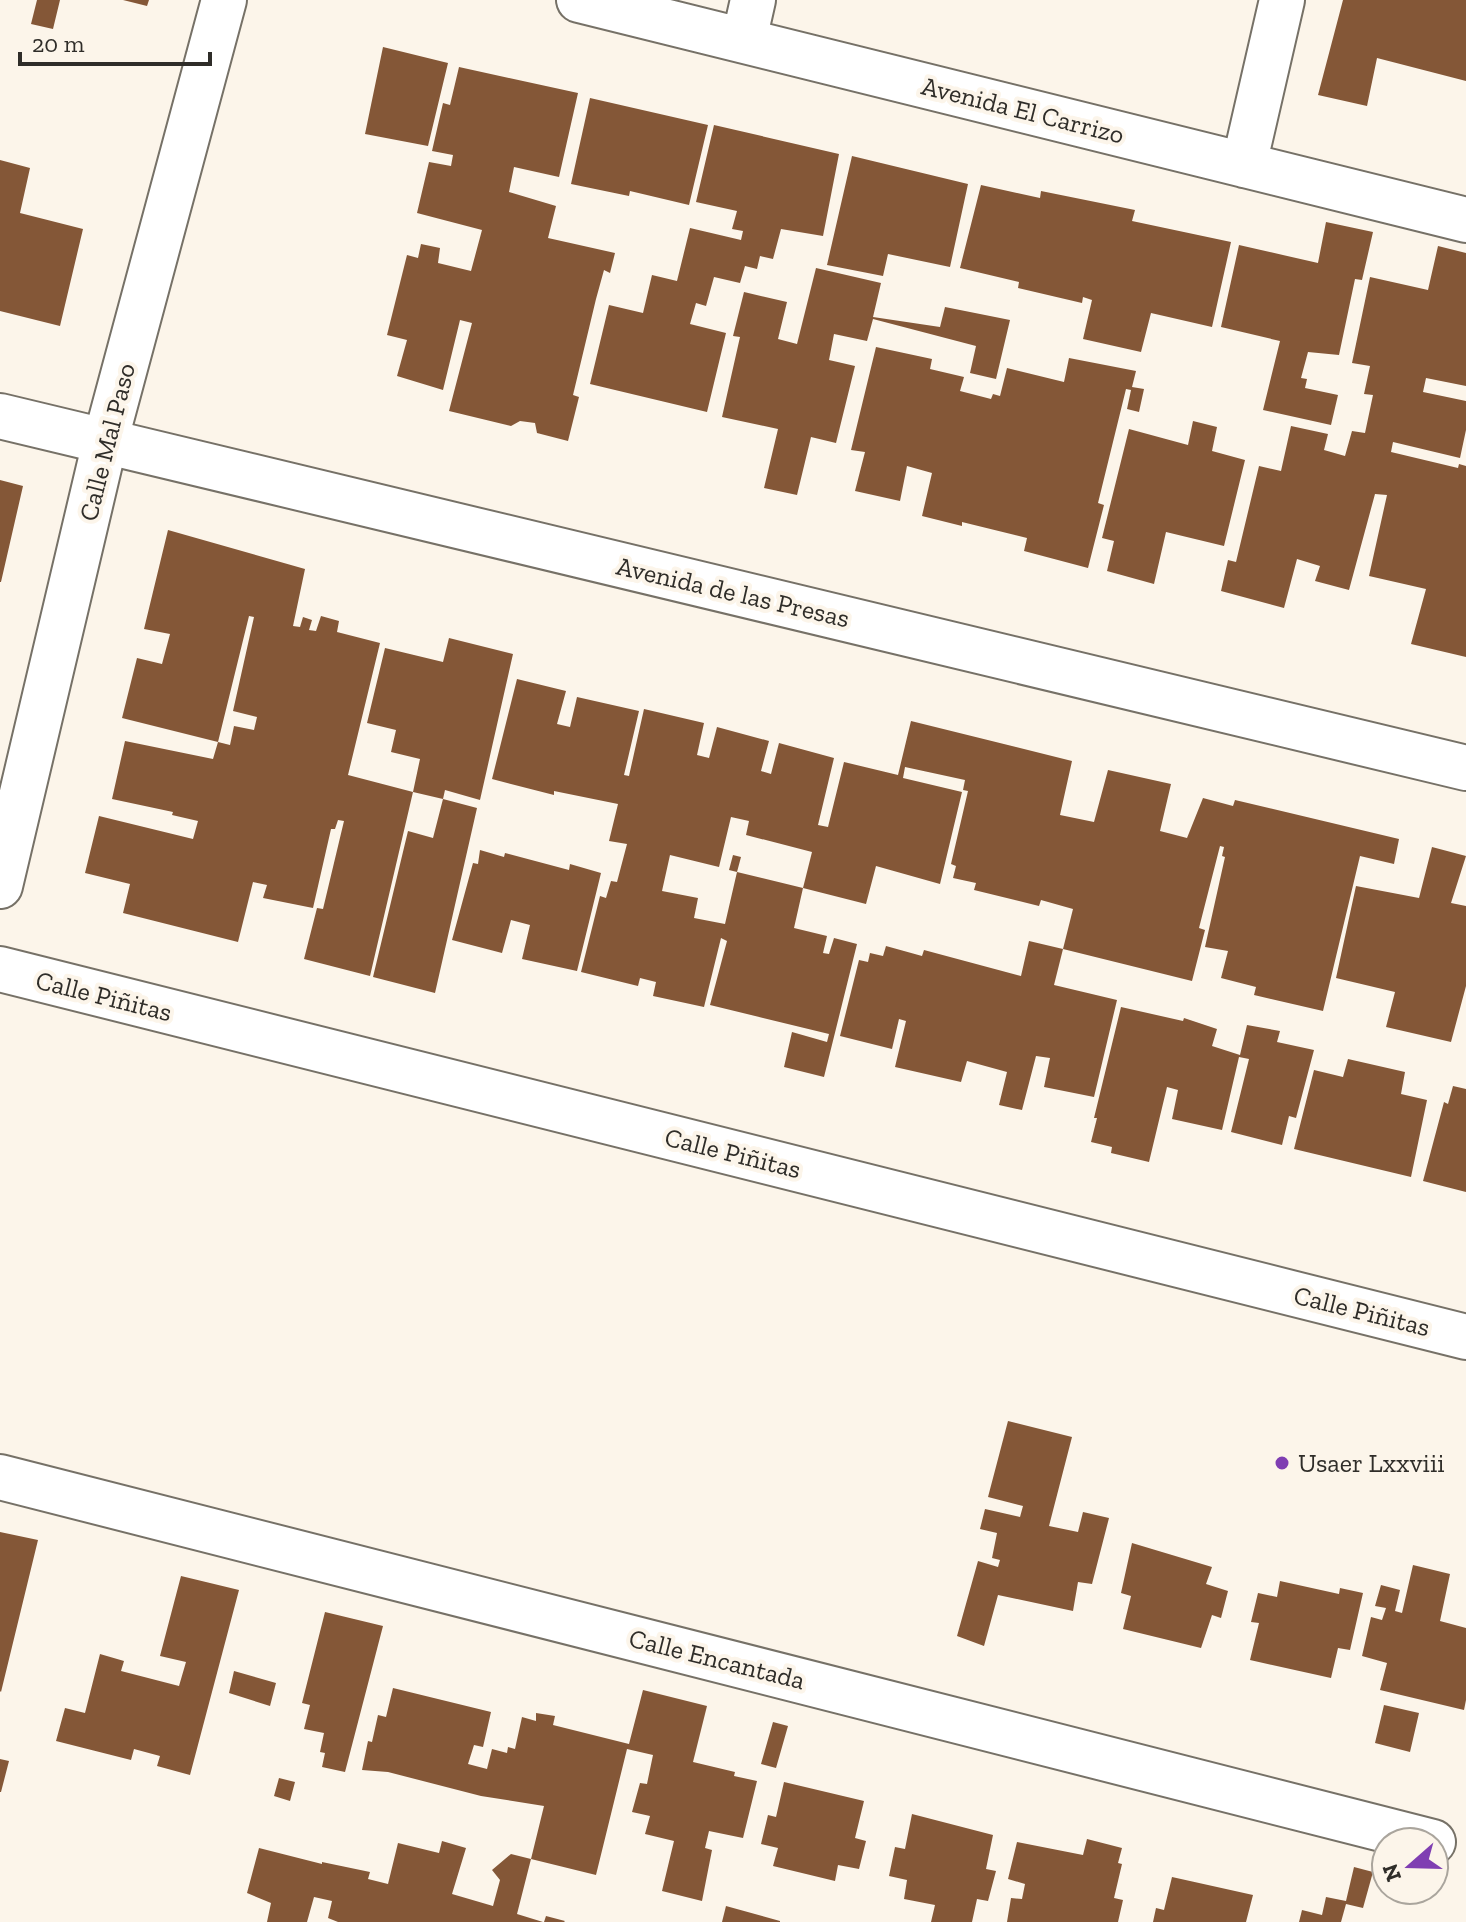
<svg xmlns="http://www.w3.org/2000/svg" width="1466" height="1922" font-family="'Zilla Slab',serif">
<rect width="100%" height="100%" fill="#fcf5ea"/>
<path fill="#845737" d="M37 0H60L53 29 31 24Z
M123 0H149L147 6Z
M1343 0H1466V81L1377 58 1367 106 1318 95Z
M383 47 448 63 428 146 365 134Z
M459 67 578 93 559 177 514 167 509 192 556 206 548 238 615 253 610 273 604 270 596 299 573 395 579 397 568 441 537 433 535 423 520 421 511 426 449 411 472 323 460 320 443 390 397 376 407 340 387 335 407 255 418 258 421 244 440 248 438 263 471 271 482 230 417 213 429 162 451 166 453 155 432 151 443 103 450 105Z
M590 98 708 125 689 205 630 191 629 196 571 184Z
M714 125 839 154 823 236 781 229 773 259 760 256 757 269 745 266 740 283 714 277 706 306 696 303 690 324 726 333 707 412 590 384 609 305 643 313 652 275 677 281 690 228 741 240 743 231 732 229 737 211 696 202Z
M852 156 968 184 950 267 888 254 883 276 827 265Z
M0 160 30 168 20 213 83 229 60 326 0 311Z
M981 185 1040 198 1041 191 1135 210 1132 221 1231 242 1212 327 1151 313 1141 352 1083 339 1092 300 1083 297 1082 303 1018 288 1019 282 960 268Z
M1326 222 1373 232 1362 280 1355 279 1339 355 1308 352 1301 378 1307 379 1305 388 1338 395 1331 425 1263 410 1280 341 1221 327 1239 245 1318 263Z
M1438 246 1466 253V386L1426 378 1423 392 1466 401V430L1460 458 1393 442 1391 452 1458 468 1459 464 1466 466V657L1411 644 1426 589 1369 576 1387 495 1375 494 1349 590 1315 581 1320 566 1297 559 1284 608 1221 591 1228 560 1236 562 1259 466 1281 471 1291 426 1328 434 1324 450 1345 456 1352 431 1365 433 1373 395 1364 394 1370 366 1352 363 1370 277 1428 290Z
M816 268 881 283 873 317 940 327 945 307 1010 320 996 379 970 373 976 346 873 319 867 341 834 334 829 360 855 366 836 443 811 437 797 495 764 488 778 429 722 417 740 337 733 336 744 292 787 302 778 339 797 344Z
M876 347 932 359 930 369 964 377 960 391 991 399 993 394 1000 396 1007 368 1064 382 1069 358 1136 371 1132 387 1144 389 1139 412 1127 409 1131 390 1126 389 1098 503 1104 505 1088 568 1024 551 1027 538 962 522V526L922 516 932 473 907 466 900 501 855 491 865 452 851 450Z
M1193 421 1217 427 1212 451 1245 460 1224 546 1166 532 1154 584 1107 571 1114 541 1102 538 1129 429 1188 445Z
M0 480 23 486 1 582H0Z
M168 530 305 569 293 626 300 627 303 617 312 620 309 630 316 631 321 616 339 621 337 632 380 643 348 775 413 792 420 759 391 752 396 730 367 723 385 648 443 662 449 638 513 654 480 800 445 790 443 799 477 808 435 993 373 977 408 831 433 838 443 799 413 792 370 976 304 959 317 908 323 909 344 821 338 820 335 829H331L313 908 263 898 267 885 253 882 238 942 123 913 130 884 85 873 99 816 193 839 198 821 172 815 173 812 112 799 125 741 213 759 218 742 230 745 234 726 254 730 257 717 233 711 254 617 249 616 218 742 122 718 137 658 162 664 170 634 144 629Z
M517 679 566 691 557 724 570 727 577 697 639 711 624 775 629 776 644 709 704 723 697 755 709 758 717 727 769 741 761 771 771 774 779 743 834 758 818 825 828 827 844 762 898 775 911 721 1072 761 1060 815 1094 822 1108 770 1171 784 1160 831 1187 838 1203 798 1233 806 1235 800 1399 839 1394 864 1360 856 1323 1011 1254 995 1256 987 1221 978 1228 951 1205 947 1225 857 1222 856 1224 847 1220 846 1199 928 1205 930 1192 981 1063 949 1073 909 1041 900 1039 906 974 890 976 883 953 878 956 866 951 864 968 791 963 790 965 780 905 767 903 778 962 792 940 884 876 866 866 904 803 888 812 852 746 835 749 821 731 817 719 867 670 855 662 891 698 898 694 918 725 924 737 872 803 888 794 928 827 936 823 953 829 954 834 938 857 944 824 1077 784 1067 792 1032 827 1042 829 1034 710 1005 727 941 721 938 704 1007 653 996 656 982 640 978 638 986 581 972 600 896 606 898 611 881 617 882 627 844 609 841 618 804 554 791V795L492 779Z
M1432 847 1466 856 1451 903 1466 906V986L1451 1042 1386 1027 1395 992 1336 978 1356 886 1419 898Z
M480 850 504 857 505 853 569 870 570 864 601 873 577 971 522 959 530 925 511 920 502 953 452 940 473 863 478 864Z
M733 855 741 857 737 872 729 870Z
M1029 941 1063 949 1054 985 1117 1000 1094 1097 1044 1087 1050 1058 1036 1056 1022 1110 999 1105 1007 1072 967 1061 961 1082 895 1067 906 1021 899 1019 892 1049 840 1036 859 960 868 962 870 953 883 956 886 946 922 956 924 950 1021 976Z
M1121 1007 1183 1021 1184 1018 1217 1029 1212 1046 1240 1055 1247 1025 1280 1031 1277 1042 1314 1050 1296 1118 1289 1116 1282 1145 1231 1132 1249 1059 1239 1057 1222 1130 1172 1119 1178 1090 1167 1087 1149 1162 1111 1153 1112 1147 1091 1142 1097 1118H1094Z
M1348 1059 1405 1072 1401 1094 1427 1100 1411 1177 1294 1149 1314 1070 1343 1077Z
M1453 1086 1466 1089V1192L1423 1181 1444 1102 1448 1104Z
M1008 1421 1072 1437 1049 1526 1078 1532 1083 1512 1109 1518 1092 1584 1078 1582 1073 1611 998 1595 984 1646 957 1636 978 1561 998 1567 1000 1560 992 1558 997 1533 980 1529 985 1509 1020 1517 1023 1506 988 1497Z
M0 1532 38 1540 1 1692 0 1691Z
M1132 1543 1212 1567 1206 1584 1228 1591 1221 1618 1212 1615 1201 1648 1123 1629 1131 1596 1121 1593Z
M1413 1565 1450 1574 1440 1621 1466 1628V1700L1464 1710 1380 1690 1387 1663 1362 1656 1371 1617 1382 1620 1386 1608 1375 1606 1381 1585 1400 1590 1395 1611 1402 1613Z
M181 1576 239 1590 190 1775 157 1766 160 1756 134 1749 131 1760 56 1741 65 1708 85 1713 100 1654 124 1661 121 1671 179 1686 186 1662 160 1656Z
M1280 1581 1339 1594 1340 1588 1363 1593 1350 1650 1338 1648 1331 1678 1250 1660 1259 1623 1251 1622 1258 1593 1277 1597Z
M325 1612 383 1626 345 1772 322 1767 325 1753 320 1752 324 1733 304 1729 310 1705 302 1703Z
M234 1671 276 1683 270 1706 229 1693Z
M393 1688 491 1712 483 1747 474 1745 468 1764 487 1769 492 1749 507 1753 508 1747 515 1749 522 1717 536 1721V1713L555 1716 553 1725 629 1744 643 1690 707 1706 693 1762 735 1772 734 1776 757 1781 743 1838 709 1831 705 1848 712 1850 702 1901 662 1891 674 1841 645 1834 650 1816 632 1812 640 1783 647 1784 653 1755 627 1749 596 1875 531 1859 544 1806 481 1796 388 1772 362 1770 368 1741 372 1742 378 1715 386 1717Z
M1384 1705 1419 1713 1410 1752 1375 1743Z
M773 1722 788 1726 776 1768 761 1764Z
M0 1759 9 1761 1 1792H0Z
M279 1778 295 1782 290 1801 274 1796Z
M784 1782 864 1801 855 1838 866 1841 859 1869 838 1865 835 1881 773 1866 778 1848 761 1844 768 1815 776 1817Z
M912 1814 993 1835 986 1869 996 1871 988 1901 977 1899 972 1922H931L935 1905 904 1899 907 1880 889 1876 895 1847 905 1849Z
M1087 1839 1122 1848 1118 1863 1122 1864 1114 1898 1123 1900 1118 1922H1007L1011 1898 1022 1899 1025 1884 1008 1879 1017 1842 1083 1855Z
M442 1841 466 1848 452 1894 493 1906 500 1880 492 1870 511 1854 531 1859 517 1914 543 1922H338L328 1918 332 1901 314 1897 307 1922H267L271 1903 247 1893 259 1848 322 1864V1862L370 1872 368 1879 388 1884 398 1843 439 1853Z
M1354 1867 1373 1872 1363 1908 1346 1904 1341 1922H1299L1302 1910 1322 1915 1326 1897 1346 1901Z
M1172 1877 1253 1895 1246 1922H1153L1156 1908 1164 1910Z
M726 1906 780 1921V1922H722Z
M546 1916 565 1921 564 1922H544Z"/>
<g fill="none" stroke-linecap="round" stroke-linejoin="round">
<defs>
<path id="street" d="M579 0 1466 220
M744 40 753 0
M1244 165 1282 0
M0 886 105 442 224 0
M0 969 1466 1337
M0 1477 1433 1842"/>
<path id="secondary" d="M0 416 1466 768"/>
</defs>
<use href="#street" stroke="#767167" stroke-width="48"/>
<use href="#secondary" stroke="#767167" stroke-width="48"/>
<use href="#street" stroke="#fff" stroke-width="44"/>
<use href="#secondary" stroke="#fff" stroke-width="44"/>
</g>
<circle fill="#7f3eb2" stroke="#fcf5ea" stroke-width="3" cx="1282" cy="1463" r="8"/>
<g text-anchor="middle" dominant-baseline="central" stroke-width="8" stroke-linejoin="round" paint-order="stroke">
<g font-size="26" fill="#2f2d29" stroke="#fcf5ea">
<text transform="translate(1023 110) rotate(14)">Avenida El Carrizo</text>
<text transform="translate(107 442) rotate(-76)">Calle Mal Paso</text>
<text transform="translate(733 592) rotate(13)">Avenida de las Presas</text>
<text transform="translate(104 996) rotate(14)">Calle Piñitas</text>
<text transform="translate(733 1153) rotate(14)">Calle Piñitas</text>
<text transform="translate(1362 1311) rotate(14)">Calle Piñitas</text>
<text transform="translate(717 1659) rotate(14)">Calle Encantada</text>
</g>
<g font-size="26" fill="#2f2d29" stroke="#fcf5ea" text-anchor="start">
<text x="1298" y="1463">Usaer Lxxviii</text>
</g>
</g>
<g transform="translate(1410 1866) rotate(250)"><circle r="38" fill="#fcf5ea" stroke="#aaa59d" stroke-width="2"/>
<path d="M0-6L14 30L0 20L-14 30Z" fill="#7f3eb2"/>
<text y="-12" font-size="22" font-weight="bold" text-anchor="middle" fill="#2f2d29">N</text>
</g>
<path d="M20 52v12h190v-12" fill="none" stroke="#2f2d29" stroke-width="4"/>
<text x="32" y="52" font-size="24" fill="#2f2d29" stroke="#fcf5ea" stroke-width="6" paint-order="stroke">20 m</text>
</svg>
